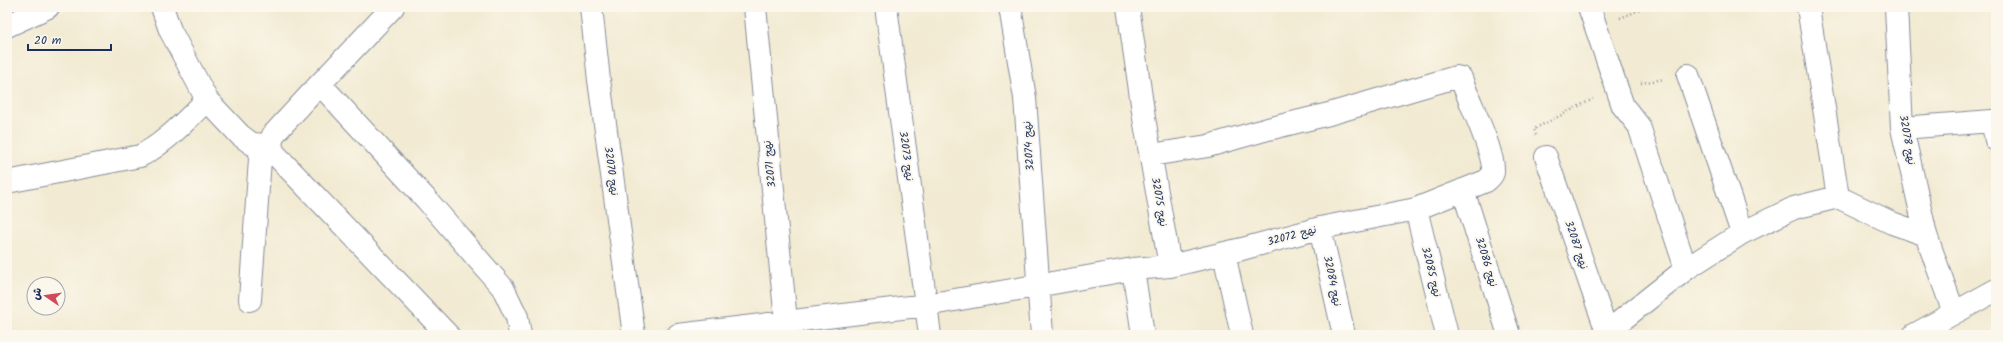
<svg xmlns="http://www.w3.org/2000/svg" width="2003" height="342" font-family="Kalam,'Playpen Sans Arabic',sans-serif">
<rect width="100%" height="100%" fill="#fbf7ec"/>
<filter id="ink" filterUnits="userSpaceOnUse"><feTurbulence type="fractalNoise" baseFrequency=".025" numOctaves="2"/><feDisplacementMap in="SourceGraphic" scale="8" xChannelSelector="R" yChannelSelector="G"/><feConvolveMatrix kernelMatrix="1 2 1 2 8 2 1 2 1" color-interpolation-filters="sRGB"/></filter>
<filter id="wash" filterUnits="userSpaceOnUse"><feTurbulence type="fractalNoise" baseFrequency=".012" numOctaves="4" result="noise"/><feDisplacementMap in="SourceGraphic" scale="16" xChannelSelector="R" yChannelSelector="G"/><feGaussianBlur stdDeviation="0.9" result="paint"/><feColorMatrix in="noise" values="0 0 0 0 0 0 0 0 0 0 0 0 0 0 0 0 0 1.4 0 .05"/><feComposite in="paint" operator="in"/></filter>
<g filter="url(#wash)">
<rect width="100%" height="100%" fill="#f2ead2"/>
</g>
<g filter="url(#ink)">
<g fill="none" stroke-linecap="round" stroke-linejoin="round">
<defs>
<path id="minor" d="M162 7 170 30 207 100 240 135 252 144 271 145
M393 7 320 84 426 199 503 288 517 317 520 335
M591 7 599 80 634 335
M755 7 786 321
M886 7 930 335
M1010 7 1025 98 1042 335
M1589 7 1623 106 1639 126 1686 269
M1808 7 1838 197
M7 26 48 7
M1688 75 1742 233
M320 84 273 135 271 145 274 153 448 335
M1902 128 1992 121 1996 140
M1151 155 1208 146 1268 129 1329 114 1456 77 1461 78C1468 100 1495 152 1493 172 1493 176 1489 178 1486 181L1416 209 1320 228 1242 249 1170 266
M1546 157 1607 332
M7 182 140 156C166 143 186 120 207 100
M1463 190 1509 335
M1416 209 1447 335
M1320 228 1344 335
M1926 235 1954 313
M1224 254 1242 335
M1133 269 1143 335
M250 300 261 145
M678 335 926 305 1133 269 1170 266 1144 118 1128 7
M1603 335 1686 269 1742 233 1794 208 1838 197 1892 223 1926 235 1902 128 1896 7
M1914 335 1996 290"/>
</defs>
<use href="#minor" stroke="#868c98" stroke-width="24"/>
<path stroke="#868c98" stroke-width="2.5" stroke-dasharray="1 3" stroke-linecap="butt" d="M1620 18 1647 7
M1641 83 1664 79
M1536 135 1534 129 1593 99"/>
<use href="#minor" stroke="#fff" stroke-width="22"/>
</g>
</g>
<g text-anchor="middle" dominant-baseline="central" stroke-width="4" stroke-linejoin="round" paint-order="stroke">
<g font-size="11" fill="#1b2f5e" stroke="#fbf7ec">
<text transform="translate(1907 140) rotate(80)">نهج 32078</text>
<text transform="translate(1029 146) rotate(-94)">نهج 32074</text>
<text transform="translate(906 156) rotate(82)">نهج 32073</text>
<text transform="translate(770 164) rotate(-96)">نهج 32071</text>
<text transform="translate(611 171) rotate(82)">نهج 32070</text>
<text transform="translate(1159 202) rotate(80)">نهج 32075</text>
<text transform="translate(1292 236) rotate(-15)">نهج 32072</text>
<text transform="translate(1576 245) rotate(71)">نهج 32087</text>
<text transform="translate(1486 262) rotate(73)">نهج 32086</text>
<text transform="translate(1431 272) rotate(76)">نهج 32085</text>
<text transform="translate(1332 281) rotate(78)">نهج 32084</text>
</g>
</g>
<rect width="2003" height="342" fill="none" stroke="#fbf7ec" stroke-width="24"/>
<g transform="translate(46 296) rotate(283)"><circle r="19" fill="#fbf7ec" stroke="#a1a7b3"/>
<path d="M0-3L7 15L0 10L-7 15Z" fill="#d1495b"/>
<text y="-6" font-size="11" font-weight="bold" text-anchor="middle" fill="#1b2f5e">ش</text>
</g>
<path d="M28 44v6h83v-6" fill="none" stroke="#1b2f5e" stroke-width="2"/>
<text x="34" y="44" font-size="12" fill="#1b2f5e" stroke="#fbf7ec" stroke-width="3" paint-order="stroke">20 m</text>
</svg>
